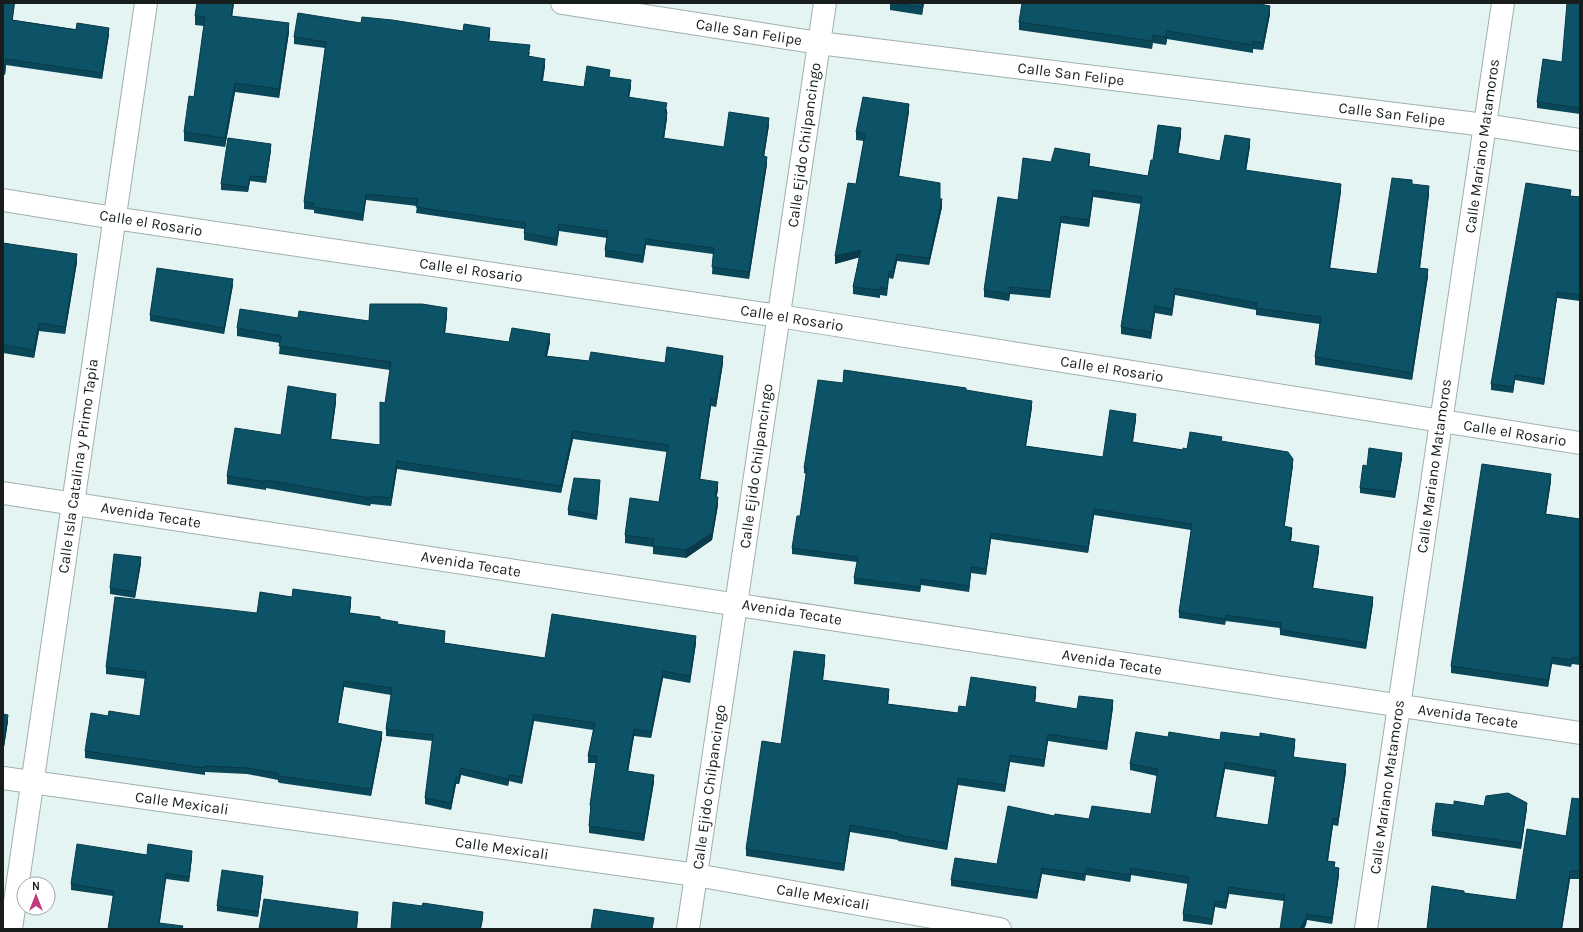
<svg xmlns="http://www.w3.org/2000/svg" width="1583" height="932" font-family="Karla,sans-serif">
<rect width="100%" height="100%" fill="#e4f4f3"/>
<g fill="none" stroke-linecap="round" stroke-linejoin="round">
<defs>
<path id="minor" d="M562 3 819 43 1485 125 1580 140
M3 200 114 218 779 316 1580 443
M3 493 1580 733
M3 778 696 875 1000 929
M11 929 146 3
M688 929 825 3
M1366 929 1503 3"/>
</defs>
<use href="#minor" stroke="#a0afae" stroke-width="24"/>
<use href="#minor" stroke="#fff" stroke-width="22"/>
</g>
<path fill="#0a4759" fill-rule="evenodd" d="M3 3 13 20 109 34 102 79 6 65 5 75 3 74Z
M197 3H234L232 16 289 32 279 98 235 92 225 147 184 141V132L194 97 204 26 195 25V16Z
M890 3H924L922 15 890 10Z
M1580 3V114L1537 108V102L1562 62Z
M1270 14 1263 50 1253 49V53L1167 39 1166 45 1153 43 1152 49 1019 30V22Z
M361 23 463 31 490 35 489 41 530 52 529 56 545 66 543 81 584 87 610 77 631 87 629 97 667 109V118L664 139 724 147 769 125 764 157 767 164 749 279 712 274 713 254 646 245 643 263 605 257V250L607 238 559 231 557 246 524 240V229L416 213 417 206 366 200 363 221 314 213V210L304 209V202L325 48 294 44V37Z
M909 111 899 176 940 199 942 207 929 265 897 261 893 279 889 278 887 296 880 295V298L853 294V287L859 257 835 264 856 184 864 141 856 140V132Z
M1181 136 1178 154 1220 161 1250 146 1246 170 1341 191 1330 268 1377 274 1412 184 1429 194 1420 268 1428 276 1412 380 1315 365V357L1320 324 1256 315V310L1175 295 1172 316 1155 313 1151 339 1121 334V327L1141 204 1093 197 1089 227 1061 223 1050 298 1010 294 1009 301 984 297V290L1018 200 1051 162 1090 161 1089 166 1148 176 1153 160Z
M271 150 266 183 250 181 248 192 221 190V184Z
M1571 196 1580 197V301L1557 298 1544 385 1515 380 1513 393 1491 390V384Z
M3 243 77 262 65 334 39 331 34 358 3 353Z
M233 285 224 334 150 321V315Z
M447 316 445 333 509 342H550L547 356 589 361 665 363H723L716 407 711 406 700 479 718 490 716 497 718 505 712 540 686 558 653 554V547L625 543V535L659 502 667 452 573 439 561 493 397 469 391 506 371 504 370 506 266 488V490L227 484V476L281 435 336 402 331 439 380 445 390 370 279 354 280 343 237 336V328L298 318 369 321Z
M843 383 966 390 1032 407 1026 446 1103 457 1136 419 1133 442 1183 450 1187 449 1222 442 1293 465 1284 526 1292 534 1291 542 1319 551 1313 588 1373 603 1366 649 1280 635V628L1226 621 1225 625 1179 618V612L1191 530 1094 515 1088 553 991 539 986 575 971 573 969 592 921 585 920 592 854 584V578L857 562 792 554V548L800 516 806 474 804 473V468Z
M1402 458 1395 498 1360 493V488L1367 466Z
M1551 481 1546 514 1580 519V665L1572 664 1571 667 1552 664 1548 687 1451 673V666Z
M600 485 597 520 568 515V510Z
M141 563 135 598 110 594V588Z
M292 597 351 603 350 613 380 619 445 638 444 643 545 658 696 643 690 683 663 678 651 738 634 736 628 771 654 782 644 841 589 833V826L590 812V805L596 763H588V756L593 730 534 721 522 784 509 781 508 786 461 775 459 784H456L451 810 425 804V798L433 741 386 736V729L391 695 344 687 338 723 382 738 371 796 280 783 278 782V780L247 774 205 772V775L85 758V751L108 716H140L146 679 106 674V667L257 613Z
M825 662 823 680 889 696 888 704 958 713 966 707 1036 694 1035 703 1077 709 1113 707 1107 750 1048 741 1044 767 1010 762 1005 792 958 785 947 850 898 841V840L850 832 844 871 746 856V849L781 744Z
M3 714 8 721 4 747H3Z
M1168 737 1220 740 1295 745 1293 757 1346 771 1338 826 1333 825 1328 861 1335 868 1339 875 1332 924 1307 920 1306 925 1284 901 1229 894 1226 909 1215 907 1212 925 1183 921V914L1188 884 1131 875 1130 882 1086 875 1085 881 1042 874 1037 899 951 886V880L997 864 1089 819 1151 814 1157 776 1130 770V764ZM1225 769 1275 777 1268 825 1216 817Z
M1580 799V879H1570L1562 929H1427L1432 886 1464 893 1516 900 1566 836Z
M1454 805 1527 808 1521 849 1432 836V831Z
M147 855 192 857 189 882 166 879 159 923 183 929H108L113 896 71 890V884Z
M263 881 258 917 217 911V906Z"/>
<path fill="#083a49" d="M14 3H15L12 26V20Z
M233 3H234L231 25V16Z
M923 3H924L922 15V7Z
M1270 6V14L1263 50V43Z
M289 23V32L279 98V89Z
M109 28V34L102 79V73Z
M490 28V35L488 48V41Z
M1167 31V39L1166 45V37Z
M6 59V65L5 75V69Z
M545 59V66L541 88V81Z
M631 80V87L628 103V97Z
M235 83V92L225 147V138Z
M909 104V111L898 183V176Z
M667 112V118L663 145V138Z
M769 118V125L763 163V156Z
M1181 128V136L1177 161V153Z
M1250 139V146L1245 178V170Z
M271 144V150L266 183V177Z
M1090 154V161L1088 173V166Z
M767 157V164L749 279V272Z
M250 176V181L248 192V187Z
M1341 184V191L1329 275V268Z
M1429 186V194L1419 275V268Z
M1093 190V197L1089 227V220Z
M366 194V200L363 221V214Z
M942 199V207L929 265V258Z
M1061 216V223L1050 298V291Z
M559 224V231L557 246V239Z
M646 239V245L643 263V256Z
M861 250V257L835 264V256Z
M77 254V262L65 334V327Z
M897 254V261L893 279V272Z
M1428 269V276L1412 380V373Z
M233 279V285L224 334V328Z
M1010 287V294L1009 301V294Z
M1175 288V295L1172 316V309Z
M1557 292V298L1544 385V379Z
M1155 306V313L1151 339V332Z
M447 308V316L444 341V333Z
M39 323V331L34 358V350Z
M550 334V342L545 364V356Z
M723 356V363L716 407V399Z
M1515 375V380L1513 393V387Z
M336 394V402L330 447V439Z
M711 398V406L699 487V479Z
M1032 401V407L1025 452V446Z
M1136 414V419L1132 447V442Z
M573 431V439L561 493V486Z
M1402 453V458L1395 498V492Z
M1293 459V465L1284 532V526Z
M397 461V469L391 506V498Z
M1551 474V481L1545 520V514Z
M718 482V490L715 505V497Z
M718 497V505L712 540 686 558V550Z
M1094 509V515L1088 553V547Z
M1292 528V534L1289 547V541Z
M991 533V539L986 575V569Z
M1319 546V551L1312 594V588Z
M141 557V563L135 598V592Z
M971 567V573L969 592V586Z
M921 579V585L920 592V587Z
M351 597V603L349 619V613Z
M1373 597V603L1366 649V643Z
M696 636V643L690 683V676Z
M825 655V662L822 687V680Z
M1552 657V664L1548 687V680Z
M663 671V678L651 738V732Z
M344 681V687L337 729V723Z
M1036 687V694L1034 709V702Z
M889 689V696L887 711V704Z
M1113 700V707L1107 750V743Z
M534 714V721L522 784V777Z
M8 715V721L4 747V742Z
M634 729V736L627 778V771Z
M382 732V738L371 796V789Z
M1048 734V741L1044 767V760Z
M1295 739V745L1293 764V757Z
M1010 755V762L1005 792V785Z
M1225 762V769L1215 823V817Z
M1346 764V771L1338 826V819Z
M461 768V775L459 784V778Z
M509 775V781L508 786V779Z
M654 775V782L644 841V834Z
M456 777V784L451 810V803Z
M958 778V785L947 850V843Z
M1527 803V808L1521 849V843Z
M1333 818V825L1327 867V861Z
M850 825V832L844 871V864Z
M192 851V857L189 882V877Z
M1042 868V874L1037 899V892Z
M1131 868V875L1130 882V875Z
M1339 868V875L1332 924V918Z
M1570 871V879L1562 929H1561Z
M166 873V879L159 929V923Z
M263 876V881L258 917V912Z
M1229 887V894L1226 909V902Z
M1215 901V907L1212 925V919Z
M358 912V918L357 929H356Z
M483 912V919L481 929H480Z
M1307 914 1306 925 1304 929H1299Z"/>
<path fill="#0c5368" stroke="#083a49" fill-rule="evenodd" d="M3 3H14L12 20 76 30 77 23 109 28 102 73 6 59 5 69 3 68Z
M197 3H233L231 16 289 23 279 89 235 83 225 138 184 132 189 96 194 97 205 17 195 16Z
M894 3H923L922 7Z
M1022 3H1255L1270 6 1263 43 1253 41V45L1167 31 1166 37 1153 35 1152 41 1019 22Z
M1567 3H1580V108L1537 102 1543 59 1562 62Z
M298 13 361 23 362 17 392 20 463 31 464 24 490 28 488 41 530 45 528 56 545 59 541 81 584 87 587 66 610 70 609 77 631 80 628 97 667 103 665 112H667L663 138 724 147 729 112 769 118 763 156 767 157 749 272 712 267 714 248 646 239 643 256 605 250 608 231 559 224 557 239 524 233 526 223 416 207 418 199 366 194 363 214 314 207V203L304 202 326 42 294 37Z
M863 97 909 104 898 176 940 183V199H942L929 258 897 254 893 272 889 271 887 289 880 287V290L853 287 861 250 835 256 848 183 856 184 865 134 856 132Z
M1158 125 1181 128 1177 153 1220 161 1225 135 1250 139 1245 170 1341 184 1329 268 1377 274 1392 178 1412 180V184L1429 186 1419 268 1428 269 1412 373 1315 357 1321 317 1256 308 1257 303 1175 288 1172 309 1155 306 1151 332 1121 327 1142 197 1093 190 1089 220 1061 216 1050 291 1010 287 1009 294 984 290 998 197 1018 200 1023 158 1051 162 1055 148 1090 154 1088 166 1148 176 1151 160H1153Z
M228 138 271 144 266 177 250 176 248 187 221 184Z
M1526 183 1571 190 1570 196 1580 197V295L1557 292 1544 379 1515 375 1513 387 1491 384Z
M3 243 77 254 65 327 39 323 34 350 3 345Z
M157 268 233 279 224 328 150 315Z
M370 304H422L447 308 444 333 509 342 512 328 550 334 545 356 589 361 591 352 665 363 667 347 723 356 716 399 711 398 699 479 718 482 715 497H718L712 533 686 550 653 546 654 539 625 535 630 498 659 502 668 445 573 431 561 486 397 461 391 498 371 496 370 498 266 480V482L227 476 235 428 281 435 288 386 336 394 330 439 380 445V402L385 403 391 362 279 346 281 336 237 328 240 309 298 318 299 311 369 321Z
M844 370 966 388V390L1032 401 1025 446 1103 457 1110 410 1136 414 1132 442 1183 450V448L1187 449 1190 432 1222 437 1221 441 1288 452 1293 459 1284 526 1292 528 1289 541 1319 546 1312 588 1373 597 1366 643 1280 630 1281 623 1226 615 1225 619 1179 612 1192 524 1094 509 1088 547 991 533 986 569 971 567 969 586 921 579 920 587 854 578 858 557 792 548 797 516H800L807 468H804L818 380 843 383Z
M1369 448 1402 453 1395 492 1360 488 1363 465 1367 466Z
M1482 464 1551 474 1545 514 1580 519V658L1572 657 1571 660 1552 657 1548 680 1451 666Z
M574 478 600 480 597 515 568 510Z
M114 554 141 557 135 592 110 588Z
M293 589 351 597 349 613 380 617V619L398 622 397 624 445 631 444 643 545 658 552 614 696 636 690 676 663 671 651 732 634 729 627 771 654 775 644 834 589 826 591 806 590 805 597 756H588L595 723 534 714 522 777 509 775 508 779 461 768 459 778 456 777 451 803 425 798 433 735 386 729 392 688 344 681 337 723 382 732 371 789 280 776 278 775V773L247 768 205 766V768L85 751 91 713 108 716 109 711 140 716 146 672 106 667 115 597 257 613 260 592 292 597Z
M794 651 825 655 822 680 889 689 887 704 958 713 959 706 966 707 971 677 1036 687 1034 702 1077 709 1079 696 1113 700 1107 743 1048 734 1044 760 1010 755 1005 785 958 778 947 843 898 835V833L850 825 844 864 746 849 762 741 781 744Z
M3 714 8 715 4 742H3Z
M1136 732 1168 737 1169 732 1220 740 1221 732 1260 737V733L1295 739 1293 757 1346 764 1338 819 1333 818 1327 861 1335 862 1334 867 1339 868 1332 918 1307 914 1306 919 1299 929H1280L1285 895 1229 887 1226 902 1215 901 1212 919 1183 914 1189 877 1131 868 1130 875 1086 868 1085 874 1042 868 1037 892 951 880 955 858 997 864 1008 806 1054 816 1055 814 1089 819 1092 806 1151 814 1158 769 1130 764ZM1225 762 1276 771 1268 825 1215 817Z
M1508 793 1527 803 1521 843 1432 831 1436 803 1454 805V801L1484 806 1486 796Z
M1572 798 1580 799V871H1570L1561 929H1427L1432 886 1464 891V893L1516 900 1527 829 1566 836Z
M77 844 147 855 148 844 192 851 189 877 166 873 159 923 183 926 182 929H108L114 891 71 884Z
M222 870 263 876 258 912 217 906Z
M264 899 358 912 356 929H259Z
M393 902 422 906 423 903 483 912 480 929H391Z
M594 909 654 918 652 929H591Z"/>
<g text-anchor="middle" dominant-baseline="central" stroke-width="4" stroke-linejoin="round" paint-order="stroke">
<g font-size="15" fill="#171d1d" stroke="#fff">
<text transform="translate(749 32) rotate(9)">Calle San Felipe</text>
<text transform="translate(1071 74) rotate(7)">Calle San Felipe</text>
<text transform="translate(1392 114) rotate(7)">Calle San Felipe</text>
<text transform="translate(804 145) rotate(-82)">Calle Ejido Chilpancingo</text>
<text transform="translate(1482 146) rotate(-82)">Calle Mariano Matamoros</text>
<text transform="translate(151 223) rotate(9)">Calle el Rosario</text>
<text transform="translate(471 270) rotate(8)">Calle el Rosario</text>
<text transform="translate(792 318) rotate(9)">Calle el Rosario</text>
<text transform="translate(1112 369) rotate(9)">Calle el Rosario</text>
<text transform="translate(1515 433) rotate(9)">Calle el Rosario</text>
<text transform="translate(78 466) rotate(-82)">Calle Isla Catalina y Primo Tapia</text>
<text transform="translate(756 466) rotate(-82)">Calle Ejido Chilpancingo</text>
<text transform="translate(1434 466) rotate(-82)">Calle Mariano Matamoros</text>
<text transform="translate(151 515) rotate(9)">Avenida Tecate</text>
<text transform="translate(471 564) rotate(9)">Avenida Tecate</text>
<text transform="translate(792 612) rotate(9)">Avenida Tecate</text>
<text transform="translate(1112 662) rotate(9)">Avenida Tecate</text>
<text transform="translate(1468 716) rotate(8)">Avenida Tecate</text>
<text transform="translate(709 787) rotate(-82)">Calle Ejido Chilpancingo</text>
<text transform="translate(1387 787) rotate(-82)">Calle Mariano Matamoros</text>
<text transform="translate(182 803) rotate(8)">Calle Mexicali</text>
<text transform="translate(502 848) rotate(8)">Calle Mexicali</text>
<text transform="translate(823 897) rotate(10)">Calle Mexicali</text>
</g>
</g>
<rect width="1583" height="932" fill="none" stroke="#171d1d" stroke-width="8"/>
<g transform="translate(36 896)"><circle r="19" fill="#ffffff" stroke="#a2a5a5"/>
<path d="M0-3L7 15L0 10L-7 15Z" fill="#c03a7d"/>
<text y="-6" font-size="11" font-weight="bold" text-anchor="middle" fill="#171d1d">N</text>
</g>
</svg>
